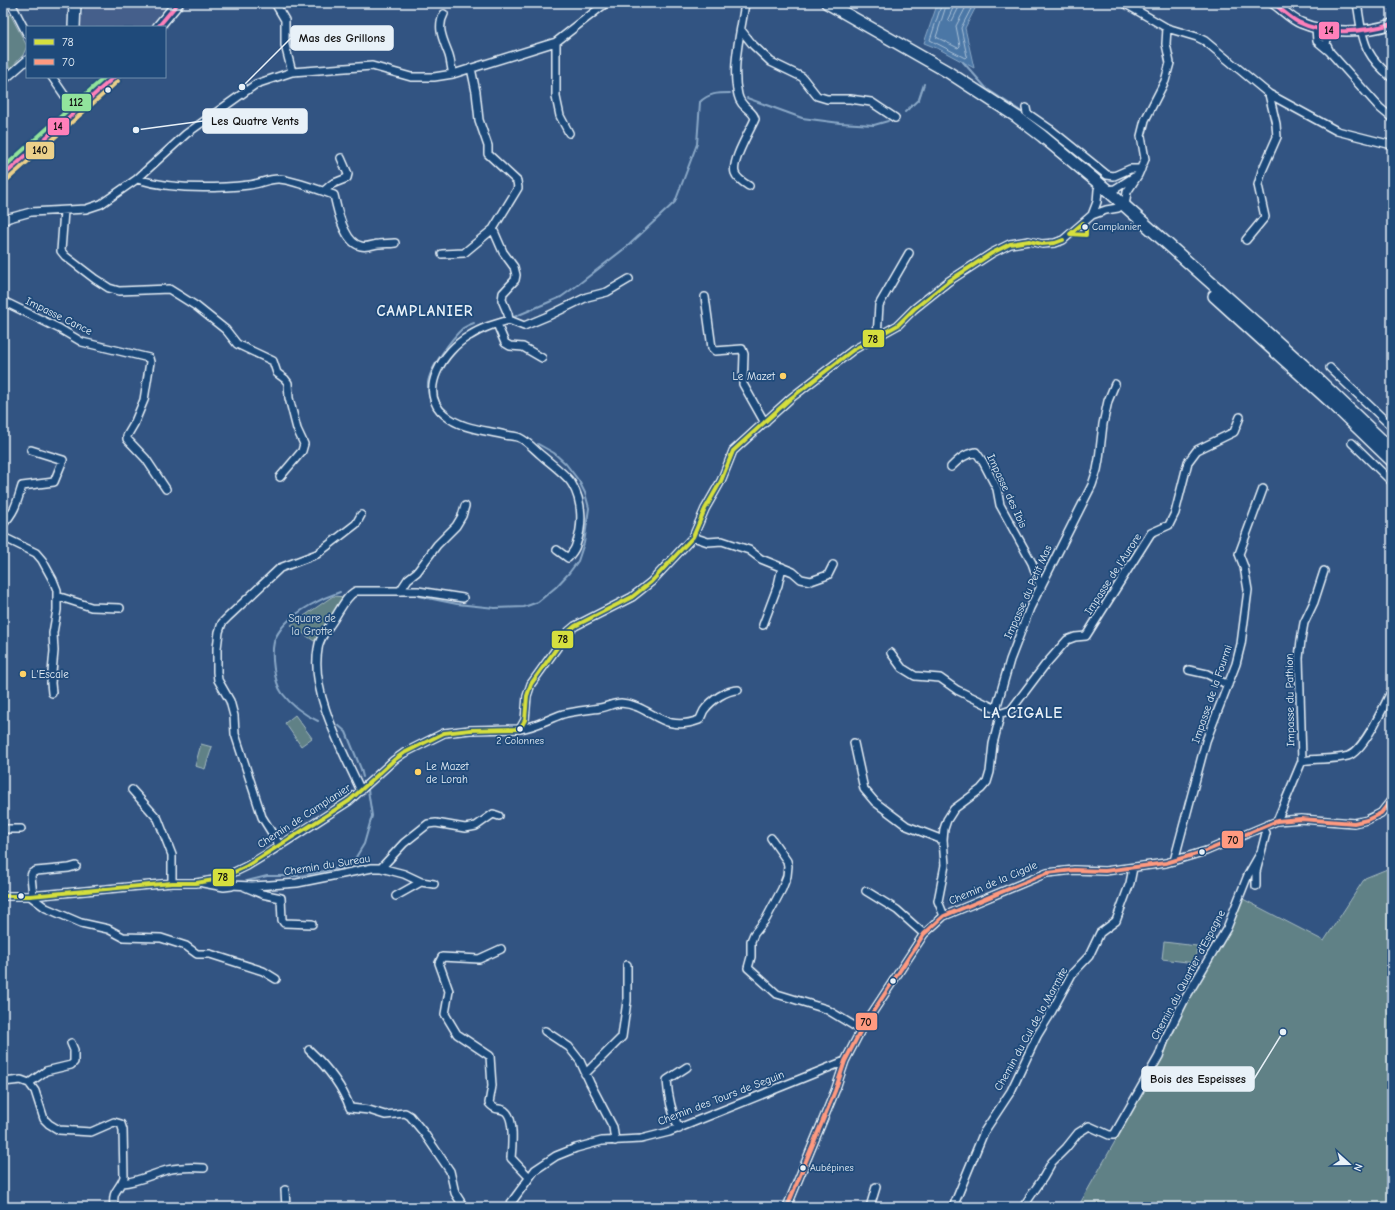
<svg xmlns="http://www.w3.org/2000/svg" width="1395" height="1210" font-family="'Comic Neue',sans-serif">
<rect width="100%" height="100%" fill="#325482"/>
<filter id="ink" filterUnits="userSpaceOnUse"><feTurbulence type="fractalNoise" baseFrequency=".025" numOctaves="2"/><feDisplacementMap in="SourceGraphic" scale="8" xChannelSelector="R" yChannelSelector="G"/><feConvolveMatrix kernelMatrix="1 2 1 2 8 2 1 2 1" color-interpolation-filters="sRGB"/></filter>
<g filter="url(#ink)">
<path fill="#445f8b" d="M86 3H171L168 28 165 31V27H78Z"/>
<path fill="#608186" stroke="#a4b9bf" d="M3 12 10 14 27 46 23 55 10 69 3 57Z
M333 596 346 597 330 622 314 641 291 625Z
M295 715 312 738 301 746 285 723Z
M201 744 212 747 205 769 195 766Z
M1392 867V1207H1078L1161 1060 1187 1003 1229 930 1243 899 1324 941 1365 878Z
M1164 942 1197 946 1195 963 1162 959Z"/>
<path fill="#4b77a6" stroke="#8aa8c7" d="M939 3H978L965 28 974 68 939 49 924 43 936 8Z"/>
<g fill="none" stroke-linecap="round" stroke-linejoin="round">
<path stroke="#a9c0d7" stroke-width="1" d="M942 3 930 40 965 58 967 56 961 28 974 3
M947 3 936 37 958 48 960 46 956 26 968 3
M953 3V8L948 19 950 22 952 21 961 3"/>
<path stroke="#8aa8c7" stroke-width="2" d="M963 62 987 89 1025 114
M747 98 802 118 840 123 874 125 888 121
M905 112 919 99 924 84
M514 317 561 297 575 287 629 245 675 202 697 144 700 102C709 93 718 93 730 93
M447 420C434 414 427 397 428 383 429 369 452 338 463 328 466 326 471 324 474 323
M418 596 457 604 495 608 524 607 538 602 556 587 569 573 578 561 584 543 589 508 585 493 579 481 566 464 554 453 538 444
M318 721C305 715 291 705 282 693 274 682 271 655 274 642 275 637 281 628 285 624 298 610 322 598 340 592
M338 725 346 732 361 769 363 777
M247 881 267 876H300L345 867 353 862 364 844 372 816 368 790"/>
<defs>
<path id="minor" d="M11 3 27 34
M275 3 285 20V45L292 72
M745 3C741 32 731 66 738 95 741 109 753 109 755 119 750 131 731 161 735 173 737 179 744 183 749 186
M1124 3 1167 28 1197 37 1205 41 1269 94 1337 131 1392 145
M1357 3C1360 19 1361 38 1369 52 1374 62 1384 71 1392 78
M3 8 11 4
M444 14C436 28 444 41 449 55 451 61 451 68 453 74
M1316 28 1317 41 1329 51 1380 108 1392 118
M741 30 753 45 771 62 802 77 817 96 827 99H850L871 102 895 118
M556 42V97L560 116 569 133
M1329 50 1326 44 1329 30
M52 77 76 112
M3 81 27 60
M1026 108 1027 113 1050 129 1107 175 1114 176 1130 169H1141
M137 179C173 190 212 189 249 185 259 184 268 179 278 179 290 179 322 191 334 195 337 209 344 243 361 246 367 248 374 244 379 244 385 243 390 244 395 243
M1107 190 1115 189 1134 177
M324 191 332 184 347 178 348 174 341 158
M1125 206 1127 192 1138 175 1145 159 1141 136 1145 120 1165 81 1170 63 1166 44 1167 28
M64 211 61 251 65 256 95 279 109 288 119 291 169 289 196 306 226 330 237 344 273 361 277 373 285 379 288 383 289 398 297 429 304 444 302 451 280 477
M1092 215 1097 202 1098 190
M3 221 9 218 31 212 86 209 101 204 137 179 186 134 256 84 292 72 372 66 411 77H434L453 74 556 42 606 3
M493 229 503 252 514 267 516 275 515 280 503 293 502 300 508 314 509 320C495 324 481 328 469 336 444 350 416 392 445 415 461 429 485 430 505 435 510 436 516 436 520 438 527 441 535 450 541 455 549 462 567 475 572 484 583 502 583 526 576 545 575 550 571 554 568 558L557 550
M1246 240 1265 217 1258 185 1262 171 1277 137 1276 124 1269 94
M442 254 464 253 493 229 518 188 517 181 488 154V146L479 120 476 92 471 68
M705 297 712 348 715 351 742 349 744 354 743 384 765 423
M3 301 60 329 82 342 149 358 150 362 144 400 134 424 127 436V439L146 459 166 489
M509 320 524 326 548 316 587 297 607 292 629 279
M497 324 505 343 510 346 523 347 542 358
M877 337 879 305 909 253
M1330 368 1392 427
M1352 443 1392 482
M951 467C959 459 965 454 976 452L983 462 997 489 1000 505 1032 563 1041 588
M3 524C15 512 17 502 22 486L54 482 63 460 31 450
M3 537 36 553 42 560 53 580 57 590V610L53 633 54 651 51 683 52 693
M693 537 708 542 722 541 749 550 761 559 793 572 801 579 811 581 828 575 833 565
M400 591 408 579 417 572 437 545 456 526 462 516 465 506
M57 596 91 607 120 608
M763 625 778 585 782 567
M891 653 902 668 915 676 940 678 957 690 996 709
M1189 670 1207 674 1228 685
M999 714 1011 710 1045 665 1067 640 1075 637 1086 636 1151 533 1169 525 1175 513 1188 462 1197 450 1234 432 1240 417
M520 729C535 727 548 719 563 714 575 711 588 710 600 708 607 707 614 703 621 703 652 705 661 734 699 720 702 717 702 712 705 709 712 700 726 690 738 690
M854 743 864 789 875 802 907 826 943 840
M1302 761 1299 658 1301 640 1304 623 1314 602 1324 571
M132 790 158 819 172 855V883
M361 791C343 751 310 693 318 649 319 637 328 629 334 619 340 610 346 596 356 591H418L463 598
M1277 821 1302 761C1317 758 1334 760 1348 756 1364 751 1384 706 1392 690
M3 829H21
M771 838 787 861 788 866 787 876 782 889 766 919 754 934 751 941V957L748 968 777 994 826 1009 861 1030
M280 846 262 817 235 734 234 716 230 701 218 680 217 672V648L219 632 222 623 228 617 280 568 317 554 356 524 361 515
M1174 861 1206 741 1236 664 1241 644 1248 590 1244 567 1239 554 1263 489
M381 868 404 843 428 824 436 823 465 828 476 826 493 814 499 816
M220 879 230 885 252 886 270 885 297 883 372 868H381L404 874 421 882 434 884
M203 883 224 887 232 886
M1256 886V872L1266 833 1263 827
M245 887 262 894 281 898 282 920 284 923 312 924
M866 891 897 910 924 934
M3 896H30L172 883H196L220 879 247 866 270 852 349 801 394 760 404 753 444 733 470 730 520 729 525 720 527 696 531 684 569 631 575 626 632 597 651 582 693 537 705 509 721 481 733 451 791 398 853 350 898 325 914 309 949 281 992 253 1010 244 1029 241 1042 244 1055 243 1063 240 1092 215 1106 210 1118 208
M30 896 46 908 81 923 108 929 123 937 161 938 186 946 197 954H210L263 971 276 979
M33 896 31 876 32 873 36 871 69 868 76 866
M396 896 421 882
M944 916 938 901 945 865 943 840 944 829 947 820 954 809 981 789 987 782 990 772 993 744 999 720V714L996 709 1010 660 1030 608 1092 485 1097 470 1099 459 1103 424 1108 401 1115 384
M501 949 479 959 442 957 439 963 449 991 445 1014 457 1034 490 1056 492 1086 489 1103C496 1112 499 1107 505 1111 515 1118 512 1147 511 1158L529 1177
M545 1031 569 1047 580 1061 590 1083 613 1127 615 1141
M309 1050C326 1066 342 1085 350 1108L369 1110 385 1115 405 1113 410 1116 424 1133 450 1171 455 1193 464 1207
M585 1074 622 1037 627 1001V965
M3 1082 21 1080 29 1083 35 1091 44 1119 49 1124 59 1130 91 1132 114 1122 121 1124 123 1130 124 1177C119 1192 112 1188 114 1207
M29 1083 46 1071 71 1065 74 1062V1050L71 1043
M679 1129C672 1113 668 1098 667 1080L687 1067
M122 1183C138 1182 152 1174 167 1170 180 1167 191 1167 204 1168
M285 1190 286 1207
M508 1207 535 1170 556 1156 576 1148 602 1141 641 1139 669 1132 845 1061
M787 1207 835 1091 845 1061 861 1030 924 934 944 916 1047 873 1074 870 1105 871 1166 863 1206 851 1277 821 1301 819 1354 823 1367 820 1381 813 1392 799
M870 1207 876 1187
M953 1207 984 1132 1011 1091 1037 1036 1048 1018 1072 974 1089 956 1100 933 1116 921 1130 883 1133 868
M1023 1207 1043 1178 1052 1162 1066 1148 1078 1133 1089 1126 1109 1135H1114L1159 1056 1165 1039 1185 999 1227 928 1248 875 1260 854"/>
<path id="tertiary" d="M1273 3C1282 9 1291 19 1301 23 1326 34 1366 33 1392 24"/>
<path id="secondary" d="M158 27 178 3
M3 176 114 77"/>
<path id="primary" d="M827 3 948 72 1017 117 1042 136 1107 190 1302 364 1392 450
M74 27 75 3
M1214 296 1333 404 1392 461"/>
</defs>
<use href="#minor" stroke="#e8f1f8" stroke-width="10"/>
<use href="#tertiary" stroke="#e8f1f8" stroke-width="12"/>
<use href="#secondary" stroke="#e8f1f8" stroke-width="13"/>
<use href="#primary" stroke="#e8f1f8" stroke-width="14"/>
<use href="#minor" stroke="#1f4a7a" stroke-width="7"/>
<use href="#tertiary" stroke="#1f4a7a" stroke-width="9"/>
<use href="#secondary" stroke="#1f4a7a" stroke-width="10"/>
<use href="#primary" stroke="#1f4a7a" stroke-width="11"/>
<defs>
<path id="bus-1" d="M1083 223 1086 228V235L1070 234Z
M3 896H30L172 883H196L220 879 247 866 349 801 394 760 404 753 444 733 470 730 520 729 525 720 527 696 531 684 569 631 575 626 632 597 651 582 693 537 705 509 721 481 733 451 791 398 853 350 898 325 914 309 949 281 992 253 1010 244 1029 241 1042 244 1055 243 1063 240"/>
<path id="bus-2" d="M787 1207 835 1091 845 1061 861 1030 924 934 944 916 1047 873 1074 870 1105 871 1166 863 1206 851 1277 821 1301 819 1354 823 1367 820 1381 813 1392 799"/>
<path id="bus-3" d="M1273 3C1281 9 1289 17 1298 22 1326 36 1363 32 1392 24
M158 27 178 3
M3 176 114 77"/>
<path id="bus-4" d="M7 180 118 81"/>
<path id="bus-5" d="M3 168 105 77"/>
</defs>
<use href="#bus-1" stroke="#1f4a7a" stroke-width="7"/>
<use href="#bus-2" stroke="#1f4a7a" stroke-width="7"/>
<use href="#bus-3" stroke="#1f4a7a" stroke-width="7"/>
<use href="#bus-4" stroke="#1f4a7a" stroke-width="7"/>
<use href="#bus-5" stroke="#1f4a7a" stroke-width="7"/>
<use href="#bus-1" stroke="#d5df3e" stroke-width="4"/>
<use href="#bus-2" stroke="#ff9a80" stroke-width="4"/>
<use href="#bus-3" stroke="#ff80ba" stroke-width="4"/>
<use href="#bus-4" stroke="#ebd08a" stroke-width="4"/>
<use href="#bus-5" stroke="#91e39c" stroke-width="4"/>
</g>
</g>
<g fill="#e8f1f8" stroke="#1f4a7a" stroke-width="1.5">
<circle cx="108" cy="90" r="3.5"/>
<circle cx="1085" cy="227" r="3.5"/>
<circle cx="520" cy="729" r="3.5"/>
<circle cx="1202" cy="852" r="3.5"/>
<circle cx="21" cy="896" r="3.5"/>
<circle cx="893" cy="981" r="3.5"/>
<circle cx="803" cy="1168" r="3.5"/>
</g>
<g fill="#ffd166" stroke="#1f4a7a" stroke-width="1.5">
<circle cx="783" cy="376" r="4"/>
<circle cx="23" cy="674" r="4"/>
<circle cx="418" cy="772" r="4"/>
</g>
<g text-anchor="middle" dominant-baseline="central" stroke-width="3.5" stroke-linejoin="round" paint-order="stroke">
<g font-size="10" fill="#e8f1f8" stroke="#1f4a7a" text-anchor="start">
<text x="1092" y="227">Camplanier</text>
<text x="520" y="741" text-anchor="middle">2 Colonnes</text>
<text x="810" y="1168">Aubépines</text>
</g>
<g font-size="11" fill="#e8f1f8" stroke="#1f4a7a">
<text transform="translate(59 316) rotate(26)">Impasse Cance</text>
<text transform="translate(1007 491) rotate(65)">Impasse des Ibis</text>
<text transform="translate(1113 574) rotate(-57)">Impasse de l'Aurore</text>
<text transform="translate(1028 592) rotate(-66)">Impasse du Petit Mas</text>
<text transform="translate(1212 694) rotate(-71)">Impasse de la Fourmi</text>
<text transform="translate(1290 700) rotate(-91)">Impasse du Pathion</text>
<text transform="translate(304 816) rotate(-33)">Chemin de Camplanier</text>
<text transform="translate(327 865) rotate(-9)">Chemin du Sureau</text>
<text transform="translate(993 883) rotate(-23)">Chemin de la Cigale</text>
<text transform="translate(1188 975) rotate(-62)">Chemin du Quartier d'Espagne</text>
<text transform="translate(1031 1029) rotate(-61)">Chemin du Cul de la Marmite</text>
<text transform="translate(721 1098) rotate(-21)">Chemin des Tours de Seguin</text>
</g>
<g font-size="11" fill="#e8f1f8" stroke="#1f4a7a" text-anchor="start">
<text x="775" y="376" text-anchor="end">Le Mazet</text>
<text x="31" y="674">L'Escale</text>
<text x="426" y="766">Le Mazet<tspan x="426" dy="13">de Lorah</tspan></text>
</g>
<g font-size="11" fill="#d4e0e7" stroke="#1f4a7a">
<text x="312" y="618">Square de<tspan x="312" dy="13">la Grotte</tspan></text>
</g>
<g font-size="15" font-weight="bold" letter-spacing="1" fill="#e8f1f8" stroke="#1f4a7a">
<text x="425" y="311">CAMPLANIER</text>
<text x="1023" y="713">LA CIGALE</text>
</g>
</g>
<path fill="none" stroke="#e8f1f8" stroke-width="1.5" d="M242 87L291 38M136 130L203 121M1283 1032L1254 1079"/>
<g fill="#e8f1f8" stroke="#1f4a7a" stroke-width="1.5">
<circle cx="242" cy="87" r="4"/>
<circle cx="136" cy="130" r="4"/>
<circle cx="1283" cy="1032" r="4"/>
</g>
<g fill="#e8f1f8" stroke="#e8f1f8" stroke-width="1.5">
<rect x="291" y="26" width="102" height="24" rx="4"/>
<rect x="203" y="109" width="104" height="24" rx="4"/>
<rect x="1142" y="1067" width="112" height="24" rx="4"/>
</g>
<g font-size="12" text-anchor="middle" font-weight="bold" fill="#111">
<text x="342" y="42">Mas des Grillons</text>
<text x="255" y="125">Les Quatre Vents</text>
<text x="1198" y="1083">Bois des Espeisses</text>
</g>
<g stroke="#1f4a7a" stroke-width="1.5">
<rect x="1318" y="21" width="22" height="19" rx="4" fill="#ff80ba"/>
<rect x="61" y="93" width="31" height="19" rx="4" fill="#91e39c"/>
<rect x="47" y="117" width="23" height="19" rx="4" fill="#ff80ba"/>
<rect x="25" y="141" width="30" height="19" rx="4" fill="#ebd08a"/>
<rect x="862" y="329" width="23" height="19" rx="4" fill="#d5df3e"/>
<rect x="551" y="630" width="23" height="19" rx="4" fill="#d5df3e"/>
<rect x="1221" y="830" width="23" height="19" rx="4" fill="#ff9a80"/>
<rect x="212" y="868" width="23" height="19" rx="4" fill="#d5df3e"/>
<rect x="855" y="1012" width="23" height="19" rx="4" fill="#ff9a80"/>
</g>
<g font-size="11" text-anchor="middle" font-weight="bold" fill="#111">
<text x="1329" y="34">14</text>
<text x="76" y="106">112</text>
<text x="58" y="130">14</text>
<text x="40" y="154">140</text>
<text x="873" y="343">78</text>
<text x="563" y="643">78</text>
<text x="1233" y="844">70</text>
<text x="223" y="881">78</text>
<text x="866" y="1026">70</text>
</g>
<rect width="1395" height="1210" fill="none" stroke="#1f4a7a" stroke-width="16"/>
<rect x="8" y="8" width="1379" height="1194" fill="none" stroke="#e8f1f8" stroke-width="1.5" filter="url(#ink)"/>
<rect x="26" y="26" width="140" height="52" fill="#1f4a7a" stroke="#6f8dac"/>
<rect x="34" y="39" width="20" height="6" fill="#d5df3e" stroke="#6f8dac"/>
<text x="62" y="46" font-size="12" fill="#e8f1f8">78</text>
<rect x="34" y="59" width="20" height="6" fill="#ff9a80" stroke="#6f8dac"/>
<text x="62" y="66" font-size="12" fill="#e8f1f8">70</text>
<g transform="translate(1349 1164) rotate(111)" stroke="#1f4a7a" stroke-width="3" paint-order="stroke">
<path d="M0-3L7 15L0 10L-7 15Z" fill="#e8f1f8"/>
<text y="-6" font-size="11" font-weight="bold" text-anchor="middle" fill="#e8f1f8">N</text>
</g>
</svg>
